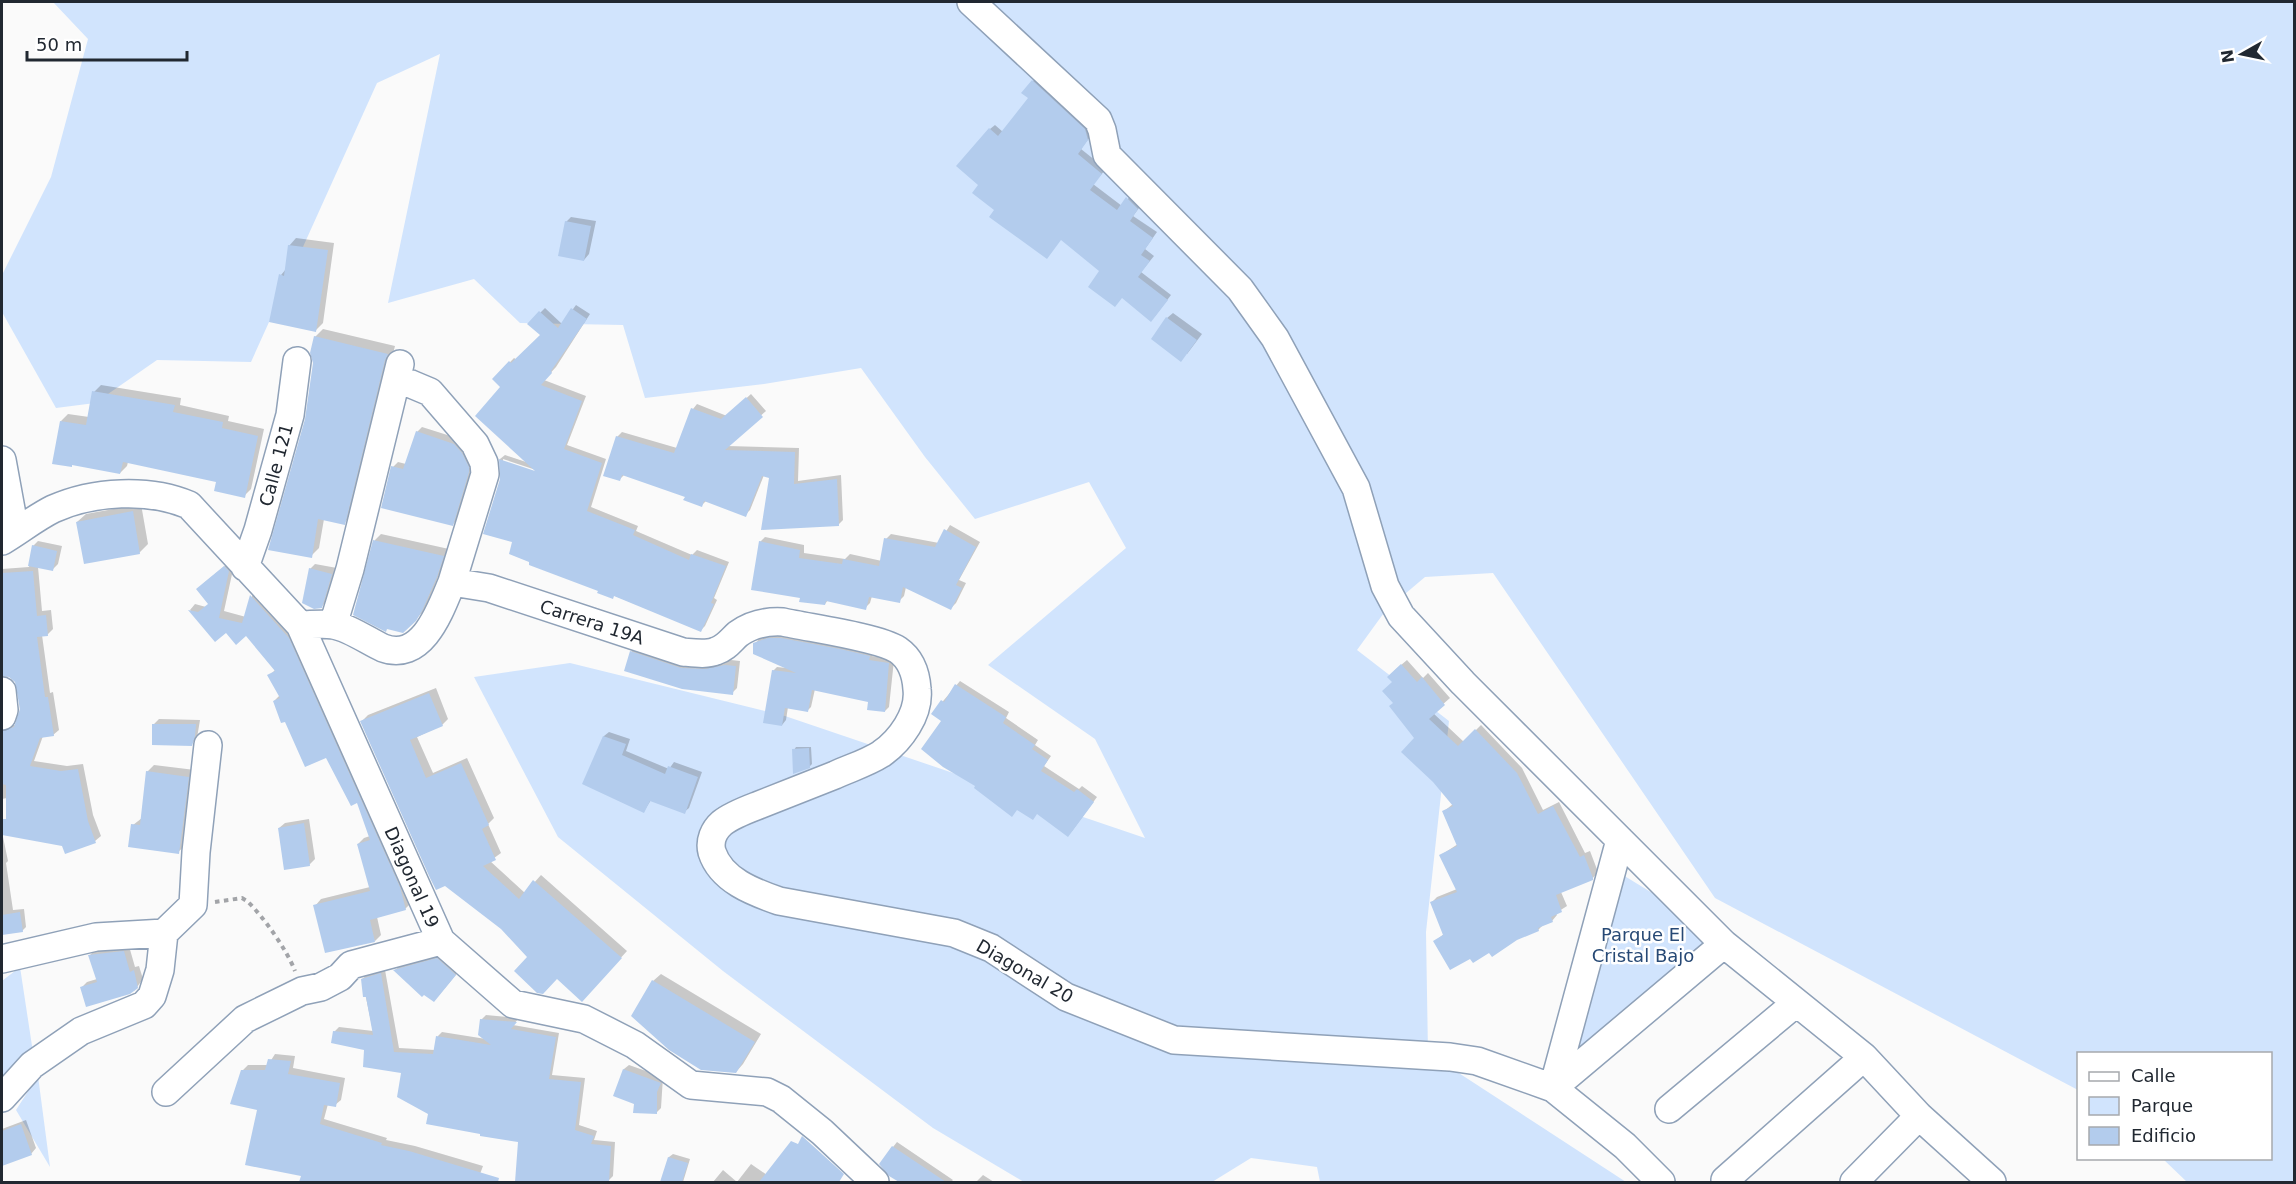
<svg xmlns="http://www.w3.org/2000/svg" width="2296" height="1184" font-family="'DejaVu Sans',sans-serif">
<rect width="100%" height="100%" fill="#fafafa"/>
<path fill="#d1e4fd" d="M53 2H2294V1182H2187L2163 1159 2270 1158V1054H2078V1090L1715 898 1493 573 1425 577 1386 610 1357 650 1449 721 1426 932 1428 1053 1626 1182H1320L1317 1167 1251 1158 1212 1182H1024L933 1128 723 971 558 837 474 677 570 663 785 716 1145 838 1095 739 988 665 1126 548 1089 482 975 519 925 457 861 368 764 384 645 398 623 325 520 323 474 279 388 303 440 54 377 83 251 362 157 360 95 403 56 408 2 312V275L51 177 88 39Z
M1618 872 1667 902 1710 948 1579 1052 1580 1032Z
M20 967 34 1059 2 1099V981Z
M38 1076 50 1167 16 1110Z"/>
<path fill="#0003" fill-rule="evenodd" d="M1038 77 1089 124 1092 134 1081 149 1106 169 1093 184 1122 206 1132 194 1142 204 1133 216 1157 232 1145 249 1154 256 1141 272 1171 295 1155 316 1061 238 996 210 980 185 990 129 995 125 1003 132 1030 98 1033 81Z
M571 217 596 221 589 254 584 260 566 222Z
M296 238 334 243 323 323 316 330 281 275 286 269 289 246Z
M576 305 590 314 556 367 544 380 586 396 567 445 606 459 591 507 638 526 636 531 692 555 697 550 729 562 714 598 717 600 705 626 701 630 600 590 514 541 502 479 500 459 505 455 529 463 502 387 494 379 514 358 517 360 542 335 529 324 545 308 562 324ZM503 459 542 472 541 474 503 462Z
M1173 313 1202 334 1187 354 1167 318Z
M323 329 395 346 352 515 344 523 324 519 319 548 311 556 307 420 314 363 315 337Z
M101 385 181 398 180 405 229 416 228 421 264 429 251 489 244 496 217 481 128 462 127 466 120 473 73 464 71 466 61 421 68 414 89 417 94 392Z
M751 394 766 411 727 446 799 448 798 481 841 475 843 520 838 525 771 477 764 475 750 510 745 515 706 501 702 505 687 496 624 475 619 480 617 437 622 432 677 448 693 409 697 404 727 416Z
M422 427 460 439 474 466 458 519 452 525 393 467 398 462 406 464 417 432Z
M141 504 148 544 139 553 77 522 86 514Z
M950 525 980 542 959 580 966 583 956 603 951 608 906 587 904 596 899 601 872 596 870 603 865 608 828 600 825 604 801 597 760 542 765 537 804 545V553L845 559 850 554 882 561 886 539 891 534 939 543Z
M381 534 449 549 428 602 422 613 402 631 388 628 354 614 375 540Z
M38 541 62 546 58 564 52 570 38 567 42 611 51 610 53 629 47 635H42L50 693 53 692 59 730 53 735 43 736 34 761 67 766 83 764 93 815 101 836 95 841 63 844 7 798 2 799V729L4 726 15 725 20 715 19 688 16 680 8 675 2 674V569L29 567 33 546Z
M231 561 234 565 224 611 246 617 252 596 257 590 294 632 411 903 405 909 377 917 381 935 375 941 315 906 321 899 370 887 358 844 364 838 370 836 358 801 327 756 286 720 274 701 280 695 269 676 275 670 246 634 226 631 215 640 190 610 195 604 206 607 210 604 204 583Z
M315 564 337 568 327 601 321 607 310 569Z
M786 634 873 652 872 656 894 660 889 707 885 711 870 701 815 689 811 707 807 711 788 707 786 720 782 725 773 671 777 667 786 668 755 644 759 639 773 635Z
M636 647 711 665 731 660 740 661 737 688 732 693 631 652Z
M1407 660 1423 678 1428 673 1450 698 1433 713 1464 742 1481 725 1522 768 1543 810 1559 802 1585 853 1590 851 1598 872 1592 879 1561 892 1567 906 1556 913 1557 915 1552 921 1544 924 1538 930 1490 951 1470 957 1435 941 1444 934 1432 902 1437 897 1457 889 1441 855 1458 844 1443 812 1453 804 1394 703V671Z
M960 681 1009 712 1006 718 1038 740 1035 745 1051 756 1044 766 1079 789 1082 786 1097 797 1072 831 1038 813 977 786 943 720 933 713Z
M436 688 448 719 442 725 417 737 433 773 467 758 494 818 488 824 501 853 490 861 525 893 541 875 627 951 588 994 557 977 529 957 362 721 368 715Z
M159 719 200 720 197 738 191 744 154 724Z
M609 732 630 739 626 751 669 769 674 762 702 772 689 808 684 812 651 800 644 811 584 783 604 736Z
M796 747H811L812 764 809 767 794 750Z
M154 765 195 770 186 845 178 852 133 825 142 818 147 772Z
M309 819 315 859 309 865 279 828 285 823Z
M2 832 8 861 6 863 13 910 24 909 26 927 22 931 2 934Z
M129 946 135 967 139 966 143 979 134 991 81 988 87 982 97 979 90 955 95 950Z
M442 954 460 970 439 995 395 970 400 966Z
M385 970 399 1048 435 1050 438 1036 442 1032 486 1039 481 1020 486 1015 519 1018 513 1025 559 1033 552 1075 585 1078 579 1125 597 1131 594 1140 615 1142 613 1176 609 1180H594L593 1182H516L520 1141 430 1114 403 1071 334 1032 339 1027 373 1031 362 979 367 975Z
M661 974 761 1034 743 1064 736 1072 653 981Z
M275 1054 295 1056 293 1068 345 1078 341 1100 335 1105 328 1104 324 1119 387 1138 386 1140 415 1146 483 1166 477 1182H301L303 1175 259 1108 242 1071 248 1065H268Z
M629 1065 663 1077 661 1108 656 1113 615 1095 624 1069Z
M26 1120 36 1148 31 1154 2 1164V1129Z
M897 1142 953 1180 951 1182H902L890 1175 893 1147Z
M673 1154 690 1159 683 1182H661L669 1157Z
M751 1164 767 1175 774 1167 795 1182H713L723 1170 737 1182Z
M983 1175 994 1182H976Z"/>
<path fill="#b3cced" d="M1032 80 1085 129 1088 140 1078 154 1102 174 1090 190 1117 210 1126 197 1138 209 1130 221 1153 238 1141 255 1150 261 1138 277 1168 300 1151 322 1122 298 1115 307 1088 287 1099 271 1061 240 1047 259 989 217 994 210 972 193 978 185 956 166 989 128 998 136 1028 98 1021 93Z
M565 221 591 226 584 261 558 256Z
M288 245 328 250 316 332 269 322 279 274 284 276Z
M571 308 587 319 551 371 552 373 541 385 582 401 564 449 602 463 587 511 635 530 633 535 689 560 691 554 726 566 711 603 714 604 701 632 614 596 613 599 597 593 598 591 529 565V562L509 554 512 542 483 534 500 479 499 459 535 471 475 416 500 387 492 379 509 361 511 363 540 335 527 324 539 311 558 328Z
M1166 317 1197 340 1181 362 1151 339Z
M314 336 388 354 385 360 345 525 318 519 312 558 268 550 305 419 313 363 310 353Z
M92 391 175 405 173 412 223 422 222 428 258 436 245 498 214 491 216 482 123 462 120 474 72 465V467L52 464 60 421 86 425Z
M746 397 763 417 725 450 795 452 794 484 837 479 839 526 761 530 769 478 762 476 746 517 704 501 702 507 683 500 685 497 622 475 620 481 603 476 616 436 674 453 691 408 721 419Z
M416 431 454 444 462 453 469 467V472L453 526 381 508 391 466 403 469Z
M133 511 140 554 84 564 76 522Z
M944 529 976 547 956 585 962 588 951 610 903 587 900 603 869 597 866 610 826 601 825 605 799 602 800 598 751 590 759 541 800 550 799 558 842 564 843 559 879 566 884 538 935 547Z
M373 540 444 556 437 577 422 611 416 621 403 633 387 629 386 632 384 631 353 615Z
M32 545 57 551 53 571 28 566Z
M224 566 229 571 219 618 242 623 250 595 289 638 400 887 406 910 370 920 375 942 325 953 313 905 370 891 357 844 370 840 357 803 351 806 326 758 305 767 285 722 281 723 273 701 280 698 267 675 275 671 246 636 236 645 226 633 215 642 188 610 198 612 208 604 196 589Z
M309 568 332 574 322 608 314 609 302 603Z
M33 571 37 616 46 615 48 636 37 637 45 697H48L54 736 40 738 30 766 61 771 78 769 88 821 96 843 65 854 62 846 2 835V819H6V785L2 784V731L14 727 20 709 15 682 9 677 2 676V573Z
M768 638H781L840 649 870 656 869 660 889 663 885 712 867 710 868 702 812 690 808 712 785 708 782 726 763 723 772 670 796 673 753 654V643Z
M630 651 681 668 705 669 725 665 736 666 733 695 682 689 624 671Z
M1401 664 1417 682 1422 677 1445 705 1429 719 1458 746 1475 729 1517 773 1538 814 1553 806 1580 857 1584 855 1593 878V880L1556 895 1562 912 1551 917 1553 922 1538 928 1539 931 1517 940 1492 957 1489 953 1473 963 1470 959 1450 970 1433 941 1443 935 1430 902 1457 892 1439 855 1457 846 1442 811 1453 806 1433 782 1401 752 1414 738 1389 706 1393 703 1382 691 1392 682 1387 677Z
M955 684 1006 717 1003 723 1035 745 1032 749 1048 760 1041 771 1074 792 1077 789 1094 802 1068 837 1037 814 1033 820 1017 810 1012 817 974 788 975 786 943 767 921 749 941 721 931 714 941 700 944 702Z
M429 693 443 726 410 740 426 778 461 763 489 825 482 829 496 860 483 866 519 899 533 880 622 958 582 1002 557 979 543 994 537 993 514 971 527 957 501 929 445 886 436 890 430 878 360 721Z
M152 724H196L195 736 192 746 152 745Z
M603 736 626 744 622 755 665 774 668 766 698 777 685 814 650 801 644 813 582 784Z
M809 748 810 768 793 774 792 749Z
M146 771 189 777 179 854 128 847 131 824 140 825Z
M304 823 310 866 284 870 278 828Z
M20 912 23 932 2 935V915Z
M124 951 130 972 134 970 138 988 130 994 86 1007 80 987 97 982 88 955Z
M437 958 456 975 434 1002 424 995 422 997 393 970Z
M381 973 394 1052 433 1054 436 1036 491 1045 478 1035 480 1019 517 1022 511 1029 556 1037 549 1079 581 1082 575 1130 594 1136 591 1144 611 1146 609 1182H515L518 1142 480 1136V1134L426 1124 428 1114 397 1097 401 1073 363 1067 364 1050 331 1043 333 1031 373 1035 366 997H363L361 979Z
M652 980 755 1042 736 1073 701 1070 669 1050 631 1016Z
M268 1059 291 1061 288 1074 340 1083 336 1107 324 1105 320 1124 382 1143 381 1145 409 1151 499 1178 498 1182H299L301 1176 245 1165 257 1110 230 1104 241 1070H265Z
M623 1069 661 1083 657 1092V1114L633 1113 634 1104 613 1096Z
M21 1124 32 1155 2 1166V1131Z
M802 1136 844 1174 839 1182H759L791 1141 798 1144Z
M892 1146 946 1182H899L889 1176 879 1164Z
M668 1157 688 1163 682 1182H660Z"/>
<g fill="none" stroke-linecap="round" stroke-linejoin="round">
<defs>
<path id="minor" d="M971 2 1098 120 1102 130 1107 155 1240 289 1275 338 1356 488 1385 586 1401 616 1463 683 1724 944 1864 1057 1919 1116 1992 1182
M397 381 411 384 430 392 475 444 484 463 485 474 452 582
M2 460 15 531
M2 541C19 531 35 518 53 509 93 491 149 488 189 505L300 625 441 941 513 1004 584 1019 635 1045 691 1085 767 1092 781 1099 822 1132 875 1182
M245 567 258 530 290 415 297 361
M300 625C310 625 323 623 333 625 348 627 368 641 383 648 423 663 441 608 452 582L489 588 683 652C694 653 707 655 716 651 726 648 731 640 738 634 752 624 767 621 783 622 809 628 878 637 898 650 911 659 916 674 917 689 920 714 900 741 881 754 867 763 850 768 835 775 810 785 784 795 759 805 746 810 732 815 722 823 714 830 709 841 712 852 721 880 753 892 779 901L954 933 991 948 1066 997 1174 1040 1450 1057 1477 1061 1553 1088 1625 1146 1661 1182
M333 625 350 569 400 364
M2 691 4 710 2 716
M2 959 96 937 164 933
M1553 1088 1620 840
M1553 1088 1724 944
M166 1092 245 1019 302 991 321 987 340 977 351 965 441 941
M2 1098 32 1065 81 1031 144 1005 152 996 160 970 164 933 193 905 196 852 208 745
M1669 1109 1796 1003
M1725 1180 1864 1057
M1854 1182 1919 1116"/>
</defs>
<use href="#minor" stroke="#8fa1b8" stroke-width="30"/>
<path stroke="#a2a4a8" stroke-width="4" stroke-dasharray="4.5 4.5" stroke-linecap="butt" d="M215 902 242 898 247 901C263 916 287 950 295 971"/>
<use href="#minor" stroke="#fff" stroke-width="27"/>
</g>
<g text-anchor="middle" dominant-baseline="central" stroke-width="5" stroke-linejoin="round" paint-order="stroke">
<g font-size="18" fill="#212831" stroke="#fff">
<text transform="translate(276 465) rotate(-75)">Calle 121</text>
<text transform="translate(592 622) rotate(18)">Carrera 19A</text>
<text transform="translate(412 877) rotate(66)">Diagonal 19</text>
<text transform="translate(1025 971) rotate(30)">Diagonal 20</text>
</g>
<g font-size="18" fill="#274975" stroke="#fff">
<text x="1643" y="934">Parque El<tspan x="1643" dy="21">Cristal Bajo</tspan></text>
</g>
</g>
<rect width="2296" height="1184" fill="none" stroke="#212831" stroke-width="6"/>
<rect x="2077" y="1052" width="195" height="108" fill="#ffffff" stroke="#a6a9ad" stroke-width="1.5"/>
<rect x="2089" y="1072" width="30" height="9" fill="#ffffff" stroke="#a6a9ad" stroke-width="1.5"/>
<text x="2131" y="1082" font-size="18" fill="#212831">Calle</text>
<rect x="2089" y="1097" width="30" height="18" fill="#d1e4fd" stroke="#a6a9ad" stroke-width="1.5"/>
<text x="2131" y="1112" font-size="18" fill="#212831">Parque</text>
<rect x="2089" y="1127" width="30" height="18" fill="#b3cced" stroke="#a6a9ad" stroke-width="1.5"/>
<text x="2131" y="1142" font-size="18" fill="#212831">Edificio</text>
<g transform="translate(2242 54) rotate(261)" stroke="#ffffff" stroke-width="4.5" paint-order="stroke">
<path d="M0-4.5L10 22L0 15L-10 22Z" fill="#212831"/>
<text y="-9" font-size="16" font-weight="bold" text-anchor="middle" fill="#212831">N</text>
</g>
<path d="M27 51v9h160v-9" fill="none" stroke="#212831" stroke-width="3"/>
<text x="36" y="51" font-size="18" fill="#212831" stroke="#ffffff" stroke-width="4.5" paint-order="stroke">50 m</text>
</svg>
